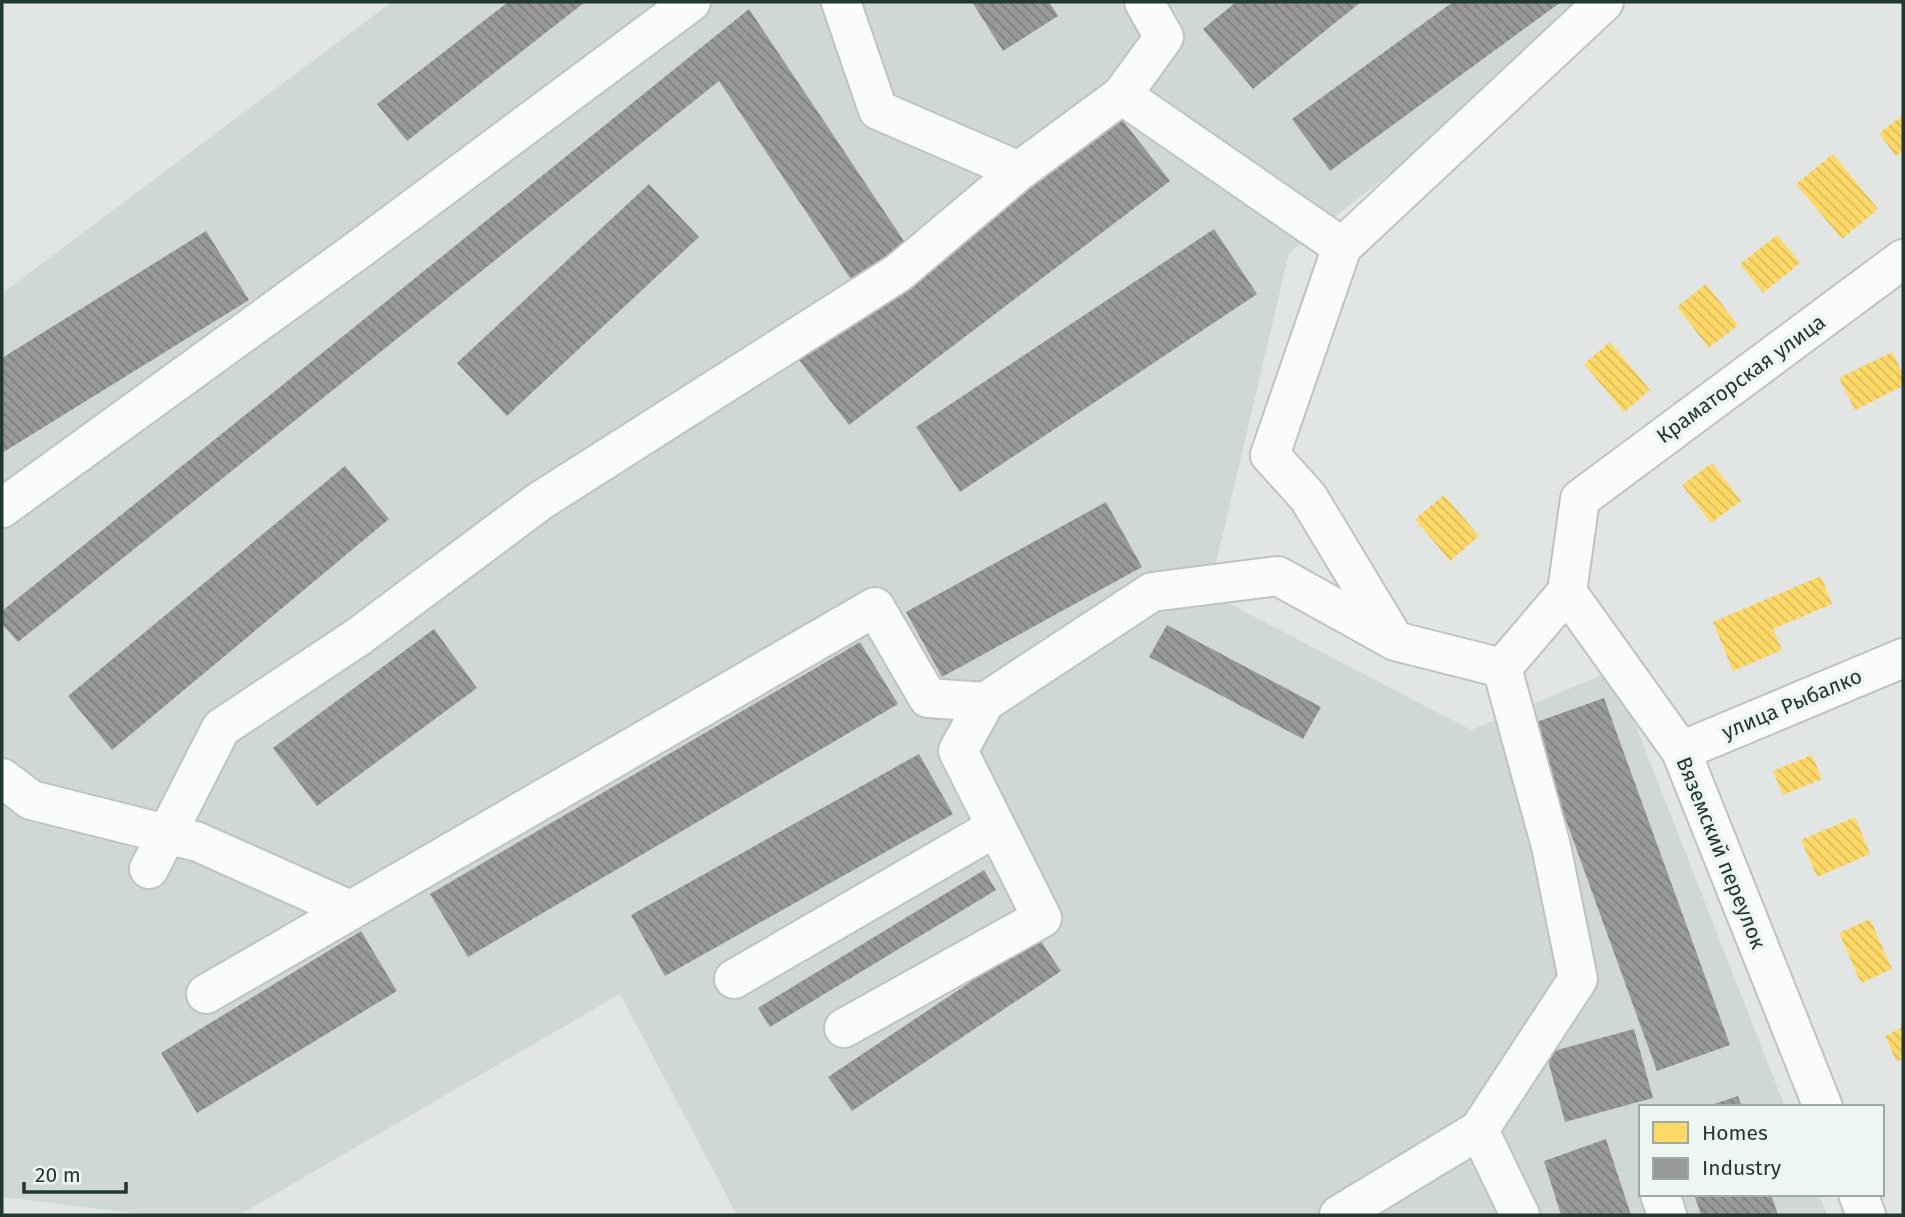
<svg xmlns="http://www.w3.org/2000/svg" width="1905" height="1217" font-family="'Fira Sans',sans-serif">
<defs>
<pattern id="homes-back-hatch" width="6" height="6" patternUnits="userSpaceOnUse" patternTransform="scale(1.75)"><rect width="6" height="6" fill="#ffd966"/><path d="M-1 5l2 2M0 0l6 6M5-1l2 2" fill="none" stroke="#dabb59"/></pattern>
<pattern id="industry-back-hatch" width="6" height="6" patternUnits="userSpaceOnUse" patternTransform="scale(1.75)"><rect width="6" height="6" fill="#999"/><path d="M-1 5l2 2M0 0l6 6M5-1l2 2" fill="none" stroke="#7c7e7d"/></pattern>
</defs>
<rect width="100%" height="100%" fill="#e1e6e4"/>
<path fill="#cfd8d4" d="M392 2H1607L1289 253 1209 593 1471 730 1614 670 1785 1107H1641V1194H1819L1827 1215H737L620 994 239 1215H149L2 1197V293Z"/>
<path fill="url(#homes-back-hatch)" d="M1903 115V151L1896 156 1879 133Z
M1833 154 1878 209 1842 239 1796 184Z
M1777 235 1800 263 1763 293 1740 264Z
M1706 284 1738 325 1709 348 1677 307Z
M1610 342 1650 390 1624 412 1584 364Z
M1892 352 1903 375V386L1855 410 1839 378Z
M1712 463 1741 501 1711 523 1682 485Z
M1444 495 1479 536 1450 561 1415 519Z
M1821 576 1832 604 1773 629 1782 650 1733 671 1713 622Z
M1812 755 1822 779 1783 795 1773 771Z
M1855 817 1870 854 1817 877 1801 840Z
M1870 919 1892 969 1861 983 1839 933Z
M1903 1027V1059L1897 1062 1885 1036Z"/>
<path fill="url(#industry-back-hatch)" d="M508 2H585L407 141 377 104Z
M972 2H1049L1058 16 1003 51Z
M1236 2H1361L1253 89 1203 29Z
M1453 2H1561L1330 171 1292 119Z
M749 9 906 244 852 281 719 81 18 642 2 624V611Z
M1120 117 1170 181 849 425 799 360Z
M649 184 699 237 507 416 457 363Z
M1214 229 1257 294 960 492 916 427Z
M206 231 249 300 2 453V358Z
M345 466 389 519 112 750 68 696Z
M1106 502 1142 567 942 677 906 612Z
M1167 625 1321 707 1303 739 1149 657Z
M434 629 477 688 317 806 273 748Z
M860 642 898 704 468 957 430 894Z
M1604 698 1730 1045 1657 1071 1531 724Z
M919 754 953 814 665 976 631 915Z
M984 870 996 890 770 1027 758 1008Z
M361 931 397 991 197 1113 161 1053Z
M1038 937 1061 971 852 1111 828 1077Z
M1634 1029 1653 1098 1565 1122 1546 1053Z
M1738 1096 1742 1107H1708V1106Z
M1606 1139 1631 1215H1561L1544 1161Z
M1694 1194H1771L1778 1215H1701Z"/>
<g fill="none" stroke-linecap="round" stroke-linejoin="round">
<defs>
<path id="minor" d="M841 2 878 110 1019 171
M1122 95 1342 247 1604 2
M1342 247 1270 455 1308 497 1395 641 1502 668 1567 592
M2 508 362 247 691 2
M1502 668 1551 846 1578 979 1479 1130 1520 1215
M1681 751 1903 658
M2 778 31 800 198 842 350 910
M149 869 221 728 358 637 540 501 898 273 1019 171 1122 95 1164 37 1144 2
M734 979 996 827
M206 994 875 607 928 698 985 702
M844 1028 1042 918 958 751 985 702 1152 592 1278 576 1395 641
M1823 1107 1681 751 1567 592 1580 499 1903 259
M1660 1194 1667 1215
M1858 1194 1866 1215
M1339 1215 1479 1130"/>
</defs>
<use href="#minor" stroke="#bec3c1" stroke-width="42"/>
<use href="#minor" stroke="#fafbfb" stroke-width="38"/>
</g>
<g text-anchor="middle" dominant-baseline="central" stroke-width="7" stroke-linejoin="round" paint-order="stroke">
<g font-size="21" fill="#213832" stroke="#eef6f2">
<text transform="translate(1741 379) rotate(-36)">Краматорская улица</text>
<text transform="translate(1792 704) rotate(-23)">улица Рыбалко</text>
<text transform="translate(1721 853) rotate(68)">Вяземский переулок</text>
</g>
</g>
<rect width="1905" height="1217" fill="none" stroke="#213832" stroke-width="7"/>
<rect x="1639" y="1105" width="245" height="91" fill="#eef6f2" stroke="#9caaa5" stroke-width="2"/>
<rect x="1653" y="1122" width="35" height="21" fill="#ffd966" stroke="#9caaa5" stroke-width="2"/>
<text x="1702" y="1140" font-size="21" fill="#213832">Homes</text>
<rect x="1653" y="1158" width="35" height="21" fill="#999999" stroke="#9caaa5" stroke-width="2"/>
<text x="1702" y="1175" font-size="21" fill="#213832">Industry</text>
<path d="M24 1182v10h102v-10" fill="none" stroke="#213832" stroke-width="3.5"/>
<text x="35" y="1182" font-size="21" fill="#213832" stroke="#eef6f2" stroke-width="5" paint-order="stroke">20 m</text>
</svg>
